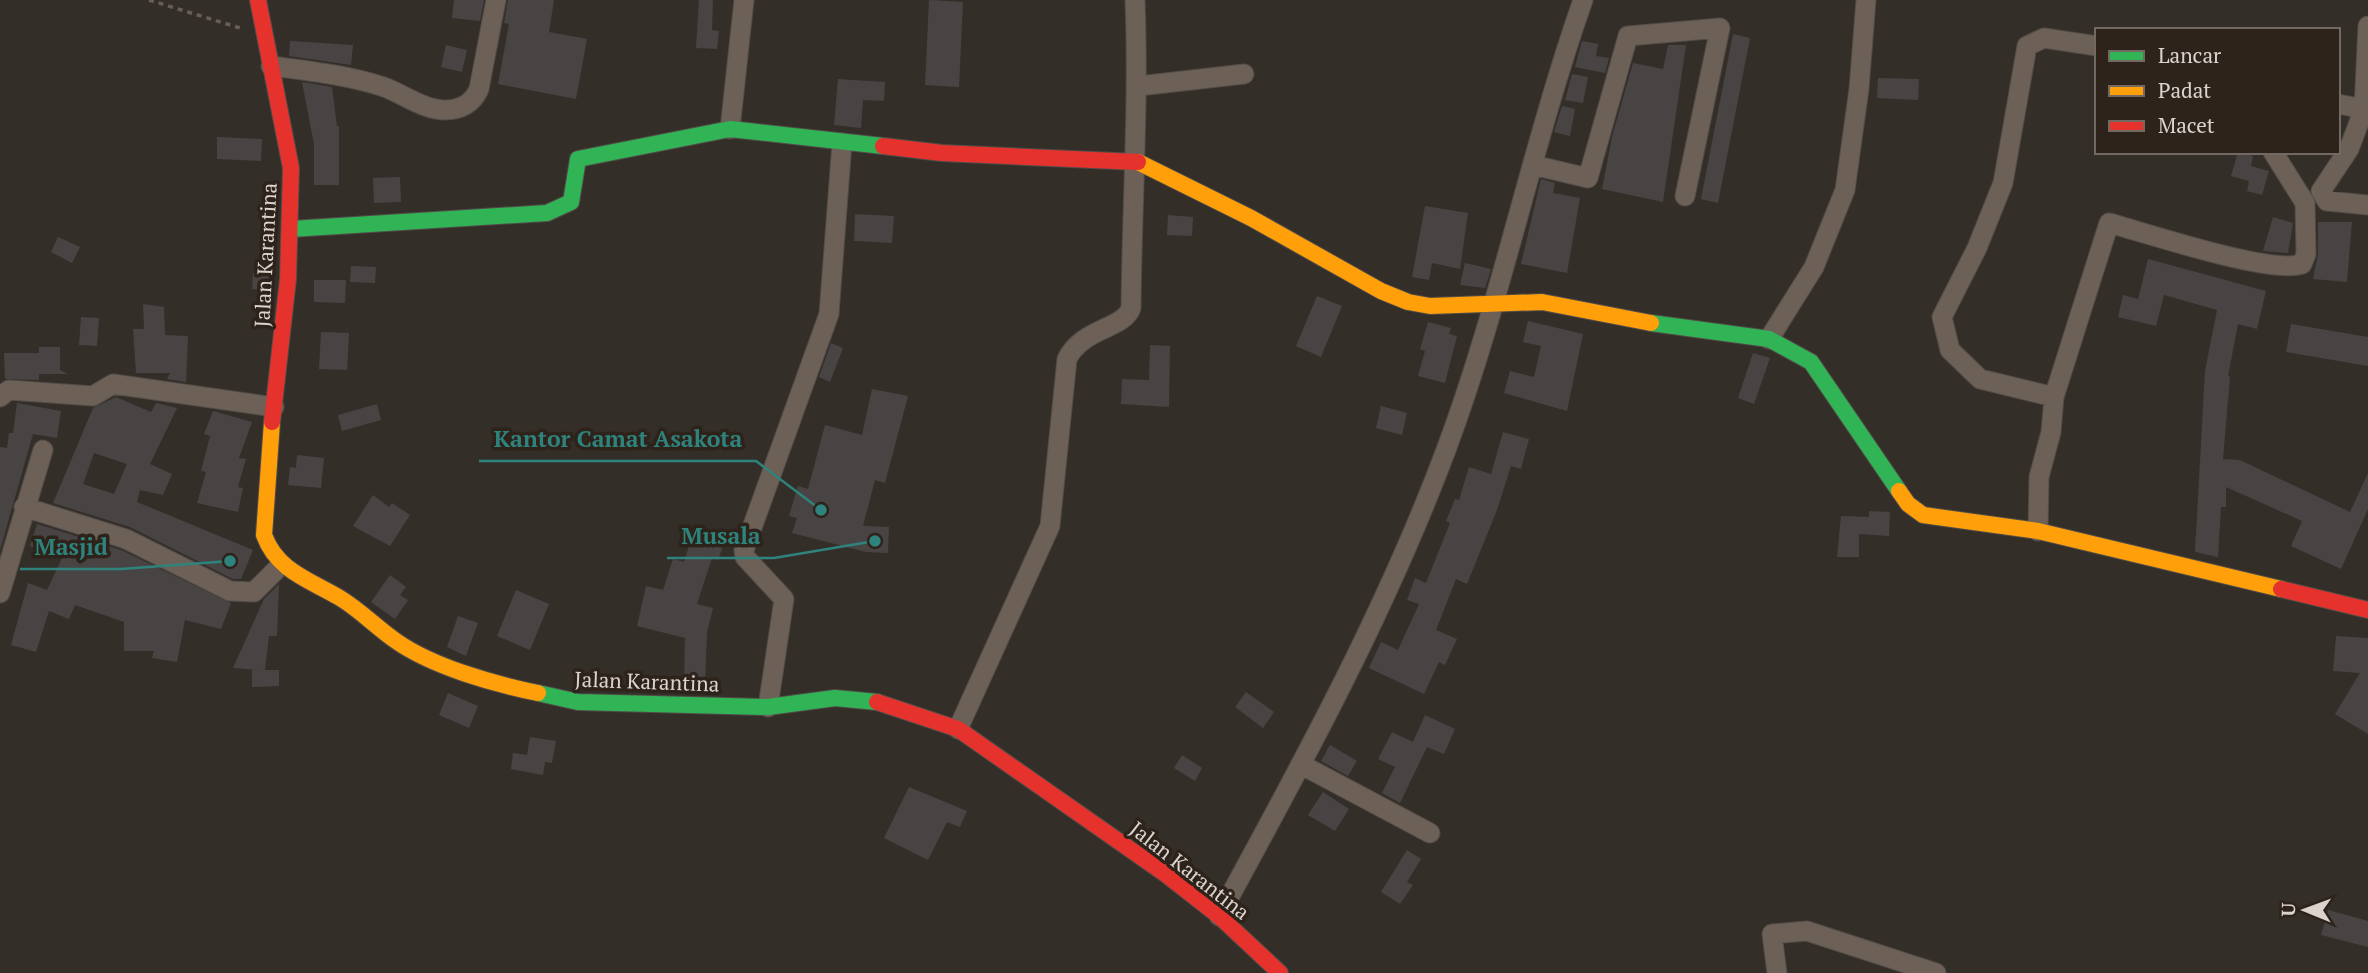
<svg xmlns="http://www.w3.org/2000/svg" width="2368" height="973" font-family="'PT Serif',serif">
<rect width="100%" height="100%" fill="#342e29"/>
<path fill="#494444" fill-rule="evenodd" d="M454 0H484L480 21 452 18Z
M508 0H554L549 32 587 39 576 99 498 84 509 24 504 23Z
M699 0H713L712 30 719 31 717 49 696 48Z
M929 0 963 2 959 87 925 85Z
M1733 34 1750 38 1718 203 1701 199Z
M290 41 353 45 351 65 289 56Z
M1582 41 1598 44 1596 56 1609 58 1605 73 1575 67Z
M446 45 467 50 462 72 441 67Z
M1668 45H1686L1663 202 1602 189 1612 137 1633 63 1663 69Z
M1572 74 1588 77 1583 103 1565 100Z
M1878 78 1919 79 1918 100 1877 98Z
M838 79 885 82 884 101 863 100 861 128 834 125Z
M302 82 332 87 337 126H339V185H314V144Z
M1562 106 1575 109 1570 136 1554 132Z
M217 137 262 139 261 161 217 159Z
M2238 152 2253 156 2251 166 2269 171 2262 195 2247 191 2249 181 2231 176Z
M400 177 401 202 374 203 373 178Z
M1541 179 1555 183 1553 193 1580 198 1567 273 1521 264Z
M1425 206 1468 213 1460 269 1432 263 1429 280 1412 277Z
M855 214 894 216 892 243 854 241Z
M1168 215 1193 217 1192 236 1167 235Z
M2273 217 2293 223 2288 253 2263 251Z
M2318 222H2352L2347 282 2313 279 2318 254Z
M58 237 80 247 72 263 51 252Z
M2148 259 2266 291 2257 329 2238 324 2228 376 2230 377 2223 459 2240 460 2350 512 2368 473V509L2341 569 2291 546 2302 521 2226 487V507H2221L2218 557 2195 552 2205 371 2217 310 2164 295 2156 326 2118 317 2123 295 2138 299Z
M1465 263 1491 269 1485 288 1460 285Z
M351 266 376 267 375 283 350 282Z
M253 273 272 275 270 291 252 289Z
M314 280H346L345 303 314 302Z
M1317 296 1342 306 1321 357 1296 346Z
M143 304 164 307 165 335 188 336 186 382 167 379 170 373H136L133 329H144Z
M81 317 99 318 97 346 79 345Z
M1528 321 1583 334 1567 411 1504 393 1510 371 1534 377 1541 346 1523 342Z
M1428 322 1451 328 1449 334 1457 336 1445 383 1418 376 1425 351 1420 349Z
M2291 324 2368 337V366L2286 352Z
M321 332 349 333 347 370 319 369Z
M831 343 843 348 830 382 819 377Z
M1150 345 1170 346 1169 407 1121 404 1122 379 1149 380Z
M39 347H60V370L68 374H39V380L5 379 4 353H39Z
M1753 353 1770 358 1754 404 1738 398Z
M872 389 908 396 885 483 875 480 863 526 889 527 888 553 866 552 792 533 797 518 789 516 798 486 808 489 825 425 862 435Z
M116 397 151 412 156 403 177 408 150 464 172 474 163 495 140 490 137 502 253 550 241 579H233L130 527 53 503 93 408ZM94 453 127 464 114 494 83 484Z
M17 403 61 411 57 438 33 434 0 550V447L7 448 9 433H13Z
M377 404 381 420 342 431 338 415Z
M1381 406 1407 413 1402 435 1376 428Z
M213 411 252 422 239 458 246 459 238 487 243 488 238 512 197 503 206 472 201 471 210 436 204 434Z
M1503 432 1529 439 1521 469 1511 466 1497 510 1467 584 1456 579 1436 630 1457 639 1445 665 1439 662 1424 694 1369 668 1381 642 1398 650 1419 604 1407 600 1415 578 1426 583 1450 523 1446 521 1455 499 1459 500 1469 467 1491 474Z
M297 455 324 458 321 488 288 485 290 467 296 468Z
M373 495 389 507 392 503 410 515 390 546 353 526Z
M1869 511 1890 512 1889 536 1859 534V557H1837L1841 516 1869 517Z
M37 524 121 550 231 603 221 629 185 620 177 662 152 658 154 651H124V622L75 605 69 619 49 611 36 652 11 645 28 583 47 590 62 558 30 546Z
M693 533 724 543 718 560 712 558 697 604 713 608 707 632 705 684 684 683 685 638 637 626 646 586 663 590 673 559 684 562Z
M390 575 406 587 400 595 408 600 395 619 371 602Z
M279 584 277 636H269L265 670H279V686L252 687V670H259L233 668 264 599Z
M516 590 549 604 530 650 497 636Z
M458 616 478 623 466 656 447 647Z
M2336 636 2368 638V734L2335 714 2360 673 2333 671Z
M1246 692 1274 712 1263 728 1235 707Z
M448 693 478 706 469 728 439 715Z
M1425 715 1455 729 1444 754 1427 747 1400 803 1382 793 1395 767 1378 759 1392 732 1413 742Z
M530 737 556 741 552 763 545 762 543 775 511 769 513 753 527 755Z
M1330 745 1357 761 1348 776 1321 761Z
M1182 755 1202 768 1195 781 1174 768Z
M909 787 967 811 960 827 947 822 928 860 884 838Z
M1323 792 1349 809 1335 831 1308 815Z
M1407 850 1421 859 1407 882 1413 885 1400 904 1381 892Z
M2328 910 2368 921V947L2321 935Z"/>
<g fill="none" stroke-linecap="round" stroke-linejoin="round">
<defs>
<path id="street" d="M2368 26 2364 109 2349 149 2321 191 2327 201 2368 205
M271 66C309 71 347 75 384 87 403 94 424 110 445 110 461 110 473 103 479 89L496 0
M1139 86 1244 74
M2338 104 2364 109
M730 129 744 0
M1533 165 1588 178 1628 36 1720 28 1685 196
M1769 339 1814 267 1845 190 1859 89 1866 0
M0 397 9 390 93 396 113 384 274 407
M2054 397 1980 379 1950 350 1942 317 1977 248 2003 183 2027 46 2044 38 2097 46
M24 507 126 539 230 591 254 592 281 565
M2038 531 2039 477 2051 432 2054 397 2109 223C2147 233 2271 275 2302 264L2306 254 2305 203 2273 152
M0 593 43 450
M768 707 784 599 745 557 744 550 829 314 842 143
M958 729 1050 526 1067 359C1082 328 1124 329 1131 308 1132 205 1139 103 1135 0
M1302 765 1430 833
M1219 916C1302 764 1385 613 1446 450 1501 303 1531 148 1583 0
M1777 973 1772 934 1807 931 1936 973"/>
<path id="fast" d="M291 229 547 213 571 202 578 159 730 129 883 146
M1651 323 1769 339 1811 362 1899 491
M538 693 578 702 768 707 835 698 877 702"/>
<path id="slow" d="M1138 162 1251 218 1381 291 1408 302 1430 306 1542 302 1651 323
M272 422 264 535C277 571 310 580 340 598 360 610 377 628 396 641 433 667 494 684 538 693
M1899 491 1908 504 1923 515 2038 531 2281 589"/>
<path id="jam" d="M258 0 291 168 288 279 272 422
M883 146 942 153 1138 162
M2281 589 2368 610
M877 702 958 729 1164 873 1219 916 1280 973"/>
</defs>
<use href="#street" stroke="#514c48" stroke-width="21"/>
<use href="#fast" stroke="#514c48" stroke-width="18"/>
<use href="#slow" stroke="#514c48" stroke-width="18"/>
<use href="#jam" stroke="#514c48" stroke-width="18"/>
<path stroke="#685e58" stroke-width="3.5" stroke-dasharray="5 5" stroke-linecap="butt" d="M149 0 240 28"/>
<use href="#street" stroke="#6c6057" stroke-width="19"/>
<use href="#fast" stroke="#30b455" stroke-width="16"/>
<use href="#slow" stroke="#ff9f0a" stroke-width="16"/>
<use href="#jam" stroke="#e5322d" stroke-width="16"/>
</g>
<g text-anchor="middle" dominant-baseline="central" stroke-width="7" stroke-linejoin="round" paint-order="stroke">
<g font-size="21" fill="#dbd3ce" stroke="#2e231b">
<text transform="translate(265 255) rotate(-87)">Jalan Karantina</text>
<text transform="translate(647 681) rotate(2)">Jalan Karantina</text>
<text transform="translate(1190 870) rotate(38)">Jalan Karantina</text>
</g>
</g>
<path fill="none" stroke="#2e847c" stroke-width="2.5" d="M821 510L756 461H479M875 541L774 558H667M230 561L121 569H20"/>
<g fill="#2e847c" stroke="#2e231b" stroke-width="2.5">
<circle cx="821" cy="510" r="7"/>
<circle cx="875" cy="541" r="7"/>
<circle cx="230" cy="561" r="7"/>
</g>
<g font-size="23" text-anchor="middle" font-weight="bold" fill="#2e847c" stroke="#2e231b" stroke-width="7" stroke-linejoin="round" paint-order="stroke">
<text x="618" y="447">Kantor Camat Asakota</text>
<text x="721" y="544">Musala</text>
<text x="71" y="555">Masjid</text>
</g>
<rect x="2095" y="28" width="245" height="126" fill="#2e231b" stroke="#736963" stroke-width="2"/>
<rect x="2109" y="51" width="35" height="10" fill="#30b455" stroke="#736963" stroke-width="2"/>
<text x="2158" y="63" font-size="21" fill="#dbd3ce">Lancar</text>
<rect x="2109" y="86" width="35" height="10" fill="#ff9f0a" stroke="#736963" stroke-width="2"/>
<text x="2158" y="98" font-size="21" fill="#dbd3ce">Padat</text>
<rect x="2109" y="121" width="35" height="10" fill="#e5322d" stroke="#736963" stroke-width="2"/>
<text x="2158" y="133" font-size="21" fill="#dbd3ce">Macet</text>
<g transform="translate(2305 910) rotate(271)" stroke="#2e231b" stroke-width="5" paint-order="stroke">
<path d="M0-5L12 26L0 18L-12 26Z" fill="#dbd3ce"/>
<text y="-10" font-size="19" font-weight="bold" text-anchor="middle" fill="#dbd3ce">U</text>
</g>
</svg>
